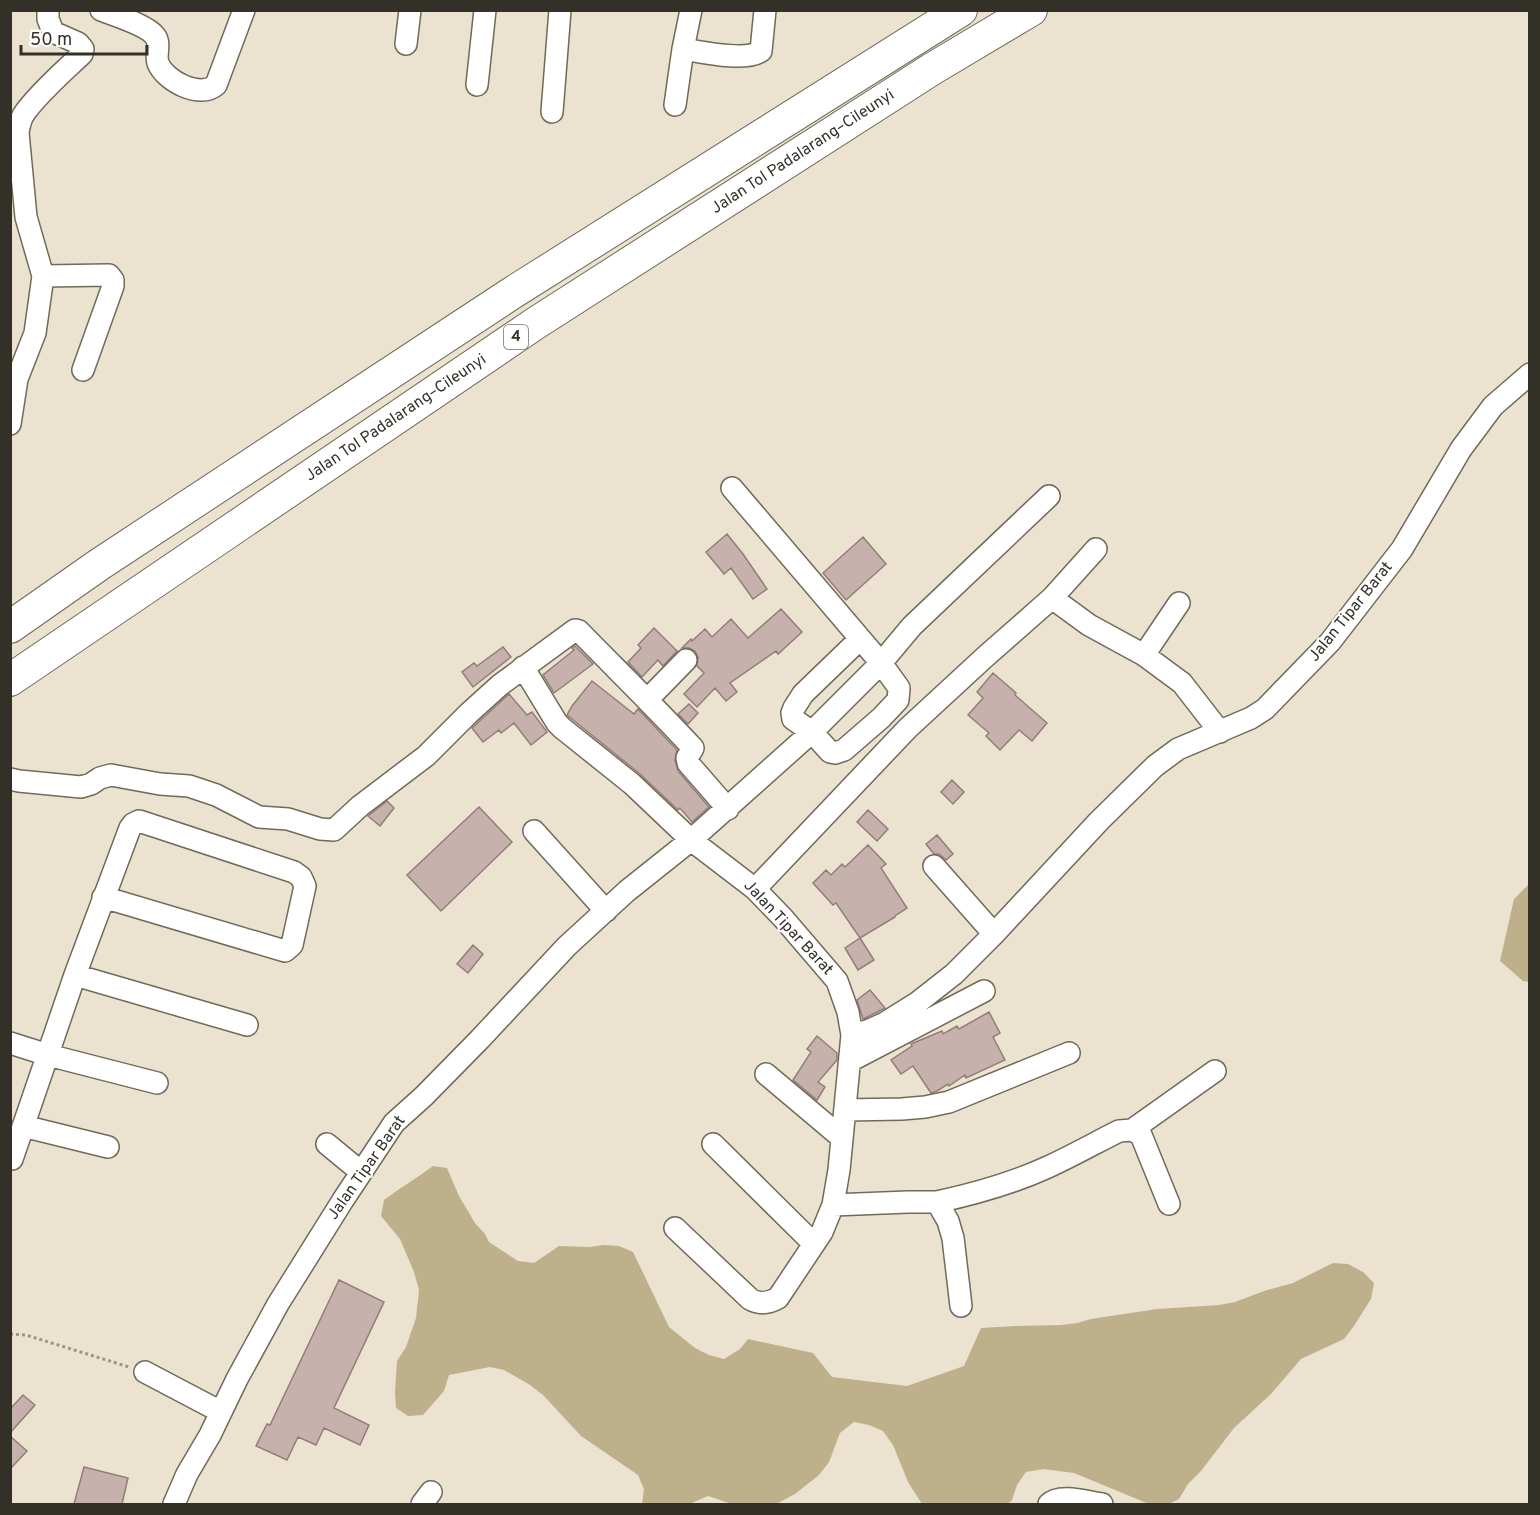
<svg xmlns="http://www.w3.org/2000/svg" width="1540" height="1515" font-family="Overpass,sans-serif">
<rect width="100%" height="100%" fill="#ebe3d0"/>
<path fill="#bfb08c" d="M1529 884V982L1523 981 1500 961 1514 899Z
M433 1166 447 1168 459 1196 475 1223 485 1234 489 1242 518 1261 534 1263 559 1246 589 1247 604 1245 619 1246 633 1252 669 1327 695 1348 709 1355 724 1359 740 1349 748 1339 813 1353 832 1377 907 1386 964 1366 981 1328 1015 1326 1061 1325 1077 1323 1091 1319 1157 1309 1219 1305 1235 1302 1264 1291 1293 1283 1333 1263 1348 1264 1363 1272 1374 1283 1371 1299 1354 1326 1344 1339 1301 1359 1271 1394 1234 1428 1201 1471 1188 1484 1179 1499 1169 1504H1149L1074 1473 1043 1469 1026 1472 1017 1485 1012 1500 1008 1504H922L908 1482 893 1445 883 1431 869 1425 854 1422 840 1433 829 1462 819 1475 795 1494 776 1504H732L708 1496 694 1502 692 1504H642L644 1489 638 1475 581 1436 543 1395 530 1385 504 1370 490 1367 449 1375 444 1391 423 1415 408 1416 396 1408 395 1392 397 1361 406 1347 416 1318 419 1290 414 1272 400 1239 381 1216 384 1200C400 1188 417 1178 433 1166Z"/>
<path fill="#c7b1ad" stroke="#937d7a" stroke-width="1.5" d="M727 534 743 554 767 589 753 599 731 568 724 574 706 552Z
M863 537 886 564 846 600 823 573Z
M781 609 802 632 778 654 776 651 730 683 737 692 726 701 715 688 697 707 684 694 704 673 697 666 698 657 695 651 689 648H682L691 639 692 641 705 629 712 637 731 619 748 638Z
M654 628 677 651 663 666 658 660 642 677 628 662 641 648 638 645Z
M575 646 593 664 554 693 543 675 574 650 572 648Z
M503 647 511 657 473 687 462 672 474 663 477 666Z
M993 673 1016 693 1015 695 1047 723 1032 741 1019 730 1000 750 986 736 989 733 968 715 983 698 977 692Z
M592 681 634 714 638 709 677 750 675 760 678 771 709 807 692 822 680 808 678 810 640 774 567 715 572 706Z
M509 694 527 715 532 712 547 732 531 745 514 723 501 733 499 730 483 742 472 728Z
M689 704 698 713 688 724 678 714Z
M952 780 964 792 953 804 941 792Z
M387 801 394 808 380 826 368 816Z
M479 807 512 842 441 911 407 875Z
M868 810 888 829 877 841 857 822Z
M937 835 953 854 946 860 939 854H934L926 844Z
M868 845 886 864 881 868 907 908 895 916V917L860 938 836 903 833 905 813 883 826 870 831 875 842 864 845 867Z
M860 938 874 960 858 970 845 948Z
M473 945 483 954 468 973 457 964Z
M870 990 885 1008 863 1019 857 1000Z
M989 1012 1000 1033 993 1037 1005 1060 966 1078 965 1075 949 1086 948 1084 937 1091 931 1093 913 1066 901 1074 891 1060 912 1046 911 1044 942 1031 943 1034 957 1026 959 1029Z
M817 1036 837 1053V1060L818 1082 825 1087 817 1100 793 1080 811 1052 807 1049Z
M339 1280 384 1302 334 1408 369 1425 360 1445 324 1428 316 1445 298 1437 287 1460 256 1446 267 1424 270 1425Z
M23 1395 35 1405 10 1433V1409Z
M10 1436 27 1451 10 1469Z
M84 1467 128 1478 122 1504H74Z"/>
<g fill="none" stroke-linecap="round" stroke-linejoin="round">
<defs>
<path id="minor" d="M101 10C114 15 147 25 155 36 161 43 155 55 158 63 165 81 200 99 216 85L244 10
M691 10 683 49C702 52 746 62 761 51L765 10
M406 44 410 10
M477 85 485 10
M675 105 683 49
M552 112 560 10
M43 276 109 275 113 280V286L83 370
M10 424 17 379 35 333 43 276 26 217 18 133C19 125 21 117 26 111 42 90 63 72 82 54L83 49 78 43 53 32 48 19V10
M732 488 881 663 899 688 898 700 881 718 844 750 835 753 830 752 812 732 793 719 792 713 794 708 803 694 860 639
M1052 598 1089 625 1144 655 1182 683 1220 732
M1144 655 1179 603
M523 667 557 723 562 728 632 784 691 840 812 732 881 663 912 626 1049 496
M647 700 686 660
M10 779 19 781 81 787 91 784 100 778 111 775 160 784 189 786 216 795 259 817 288 819 320 829 334 830 360 806 426 756 469 713 500 685 575 630 579 631C617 670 656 708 693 748L687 758 688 763 728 809
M534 831 606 911
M934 866 994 934
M755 889 908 728 985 657 1052 598 1096 549
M75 975 247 1025
M852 1035 867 1031 885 1023 917 1003 954 974 994 934 1099 821 1155 766 1178 749 1251 718 1265 709 1330 642 1402 549 1461 449 1493 406 1530 374
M10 1043 48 1055 157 1083
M850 1061 984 991
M766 1074 842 1138
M845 1110 902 1109 925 1107 949 1102 1069 1053
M23 1126 108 1147
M1132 1130 1215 1071
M327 1144 361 1172
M713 1144 814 1244
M12 1159 75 975 130 828 133 824 139 821 294 872 301 877 305 886 292 945 285 951 103 897
M937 1202C974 1194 1013 1183 1048 1167 1072 1156 1095 1143 1119 1131L1132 1130 1141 1135 1169 1204
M833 1205 908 1202H937L948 1221 953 1238 961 1306
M145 1372 221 1412
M174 1504 187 1474 210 1435 237 1379 278 1304 343 1200 394 1123 424 1096 480 1039 567 946 627 891 691 840 755 889 783 918 837 981 848 1012 852 1035 839 1170 833 1205 822 1232 778 1298C769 1303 760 1305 750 1299L675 1228
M422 1504 431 1492
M1049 1504C1060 1493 1087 1502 1102 1504"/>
<path id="highway" d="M10 627 100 564 512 293 961 10
M10 680 536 323 932 69 1031 10"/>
</defs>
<use href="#minor" stroke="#716a59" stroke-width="24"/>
<use href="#highway" stroke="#716a59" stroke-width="34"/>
<path stroke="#9c9688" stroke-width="3" stroke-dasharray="3 3" stroke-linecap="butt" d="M10 1334 26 1335 129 1367"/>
<use href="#minor" stroke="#fff" stroke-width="21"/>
<use href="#highway" stroke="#fff" stroke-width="32"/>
</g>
<g text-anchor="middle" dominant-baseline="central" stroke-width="4.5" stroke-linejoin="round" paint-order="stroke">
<rect fill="#fff" stroke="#706e68" stroke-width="1.5" x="504" y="325" width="24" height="24" rx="4.5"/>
<g font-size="15" font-weight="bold" fill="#333028">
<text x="516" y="337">4</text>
</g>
<g font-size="16" fill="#333028" stroke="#fff">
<text transform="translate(803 152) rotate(-33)">Jalan Tol Padalarang–Cileunyi</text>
<text transform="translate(396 418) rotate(-34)">Jalan Tol Padalarang–Cileunyi</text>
<text transform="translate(1351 612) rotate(-51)">Jalan Tipar Barat</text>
<text transform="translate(788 928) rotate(47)">Jalan Tipar Barat</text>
<text transform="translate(367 1168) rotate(-55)">Jalan Tipar Barat</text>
</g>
</g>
<rect width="1540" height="1515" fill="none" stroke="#333028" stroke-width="24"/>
<path d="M21 45v9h126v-9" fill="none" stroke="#333028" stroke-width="3"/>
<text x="30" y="45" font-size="18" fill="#333028" stroke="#ffffff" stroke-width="4.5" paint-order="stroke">50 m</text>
</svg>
